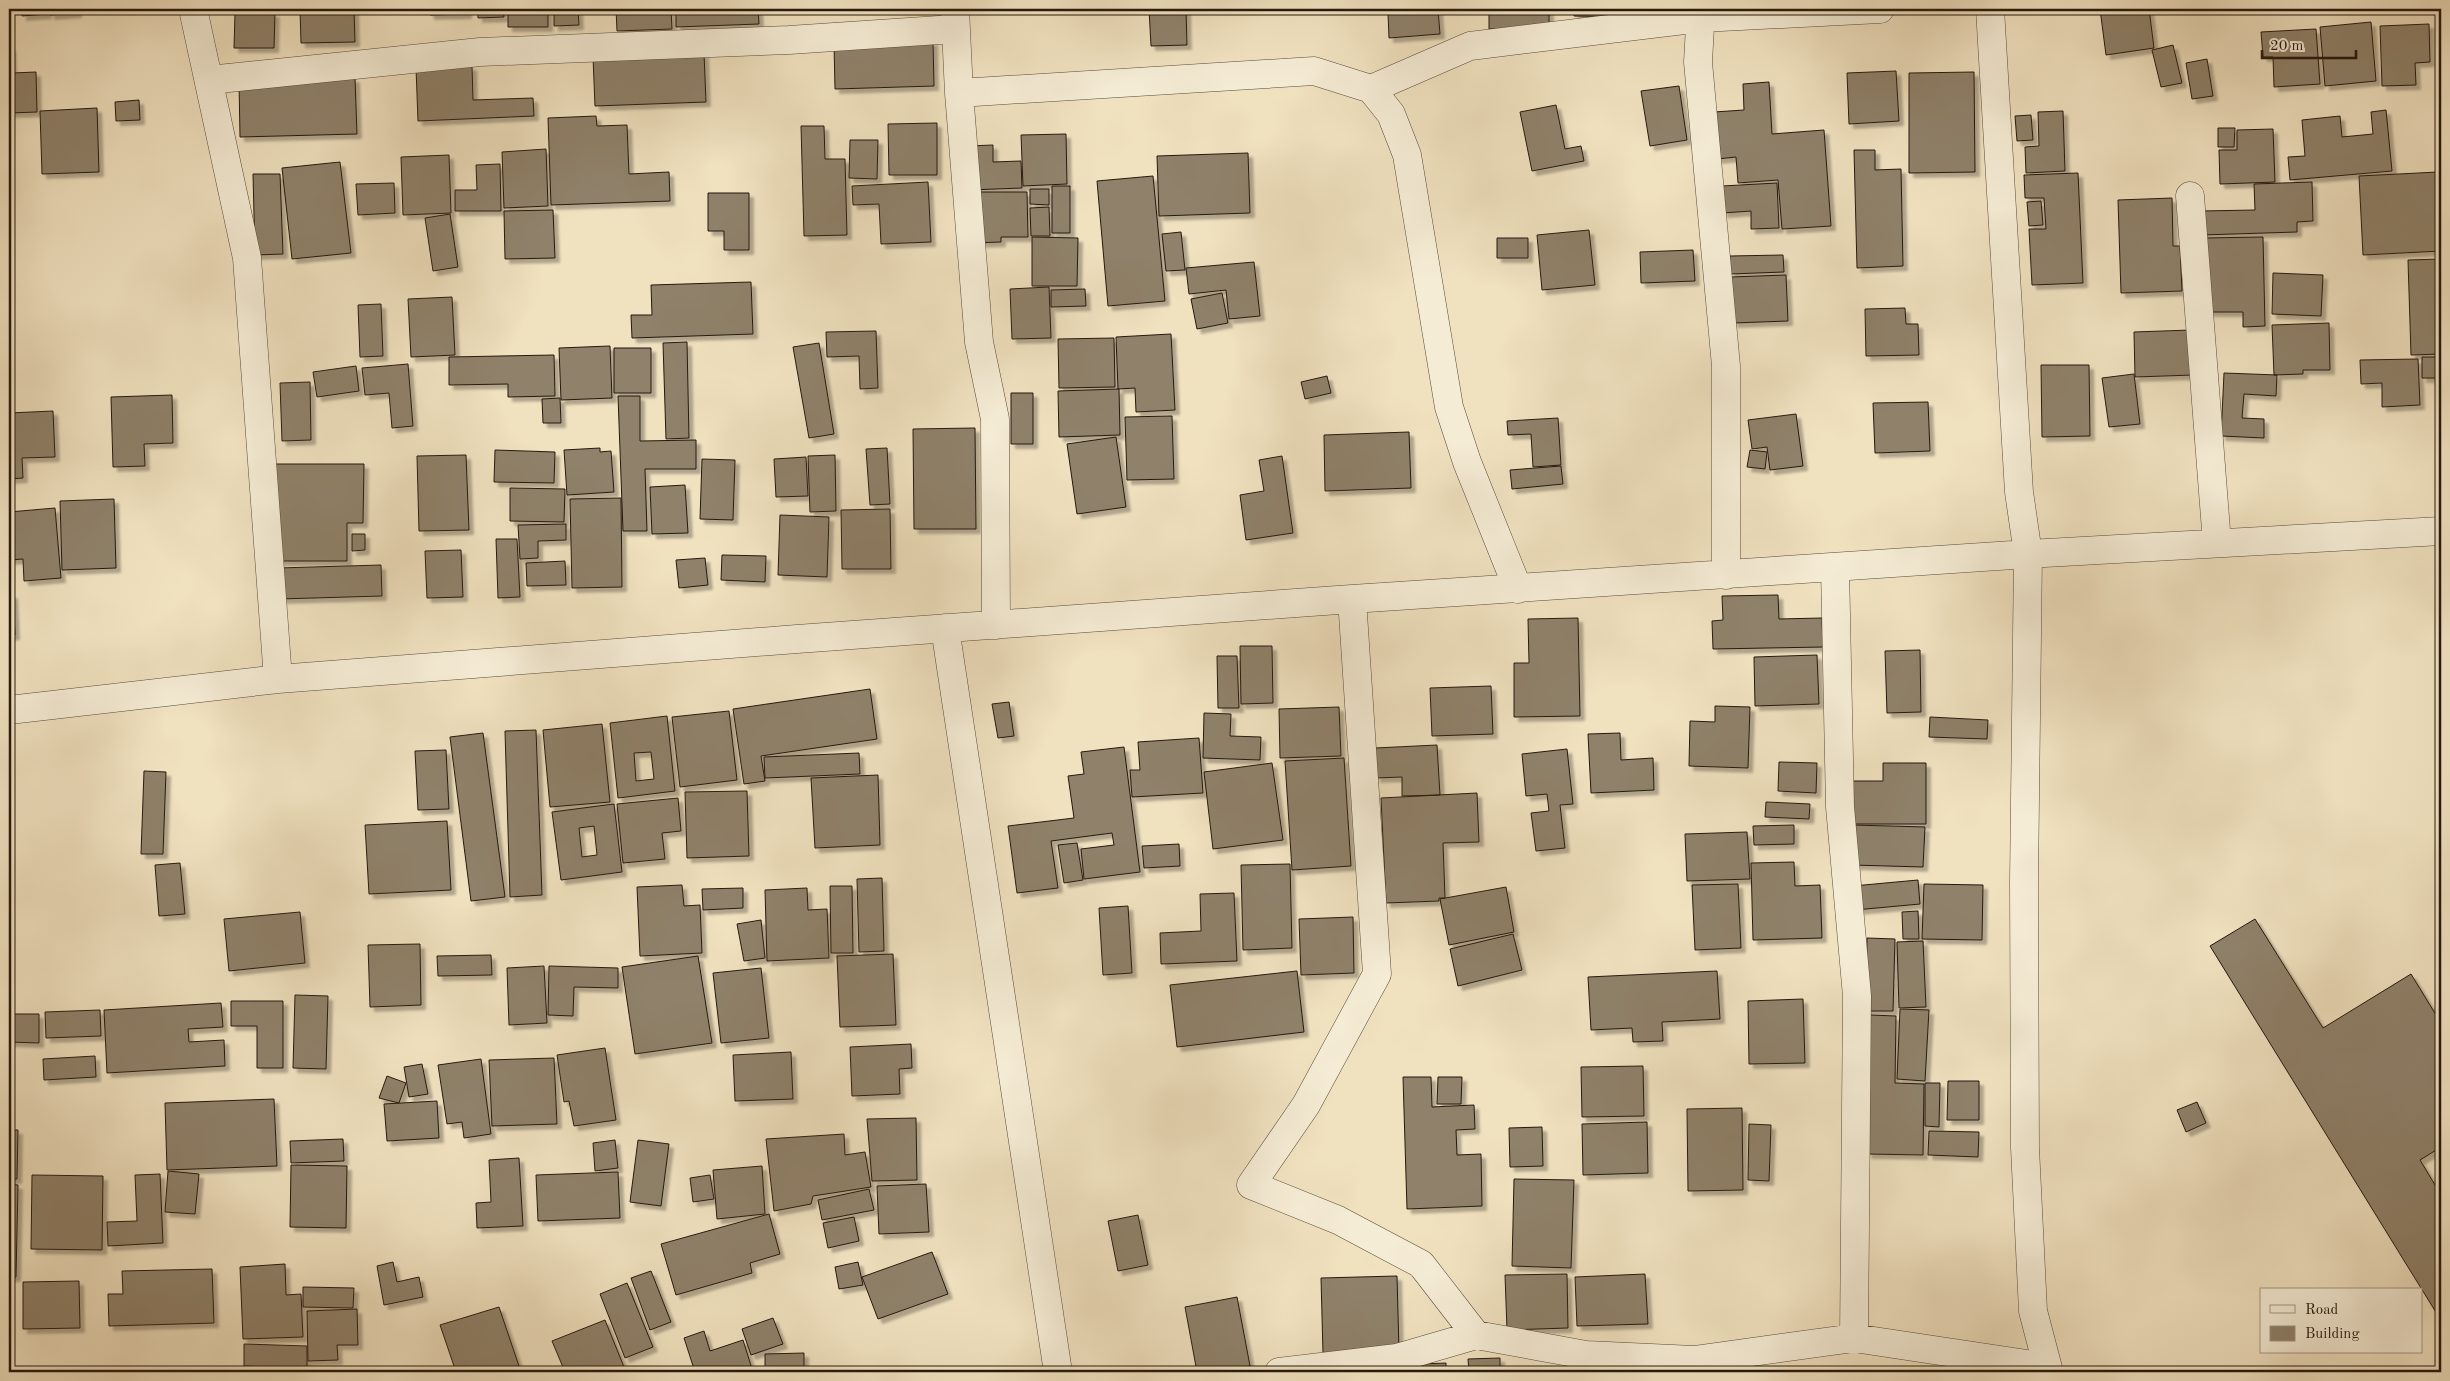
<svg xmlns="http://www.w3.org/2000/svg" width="2450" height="1381" font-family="'Old Standard TT',serif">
<defs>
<filter id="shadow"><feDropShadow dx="4.5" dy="4.5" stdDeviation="1" flood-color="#0004"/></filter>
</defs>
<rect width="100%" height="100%" fill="#f0e1bf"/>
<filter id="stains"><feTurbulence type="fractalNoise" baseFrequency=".004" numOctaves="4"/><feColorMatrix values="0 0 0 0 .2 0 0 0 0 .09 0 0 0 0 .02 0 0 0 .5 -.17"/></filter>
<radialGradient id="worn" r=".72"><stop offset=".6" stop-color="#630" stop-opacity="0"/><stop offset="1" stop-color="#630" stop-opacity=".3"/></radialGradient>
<path fill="#8f816b" stroke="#26190f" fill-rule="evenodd" filter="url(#shadow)" d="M22 9H47V14L22 16Z
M50 9H77V13L50 15Z
M300 9H354L355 42 301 43Z
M429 9H467V14L430 15Z
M478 9H503L504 17 478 18Z
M508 9H548V27H508Z
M554 9H578L579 25 554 26Z
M616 9H671L672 29 617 31Z
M676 9H758L759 24 676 27Z
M1149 9H1186L1187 45 1151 46Z
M1438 9 1440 34 1389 38 1388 13Z
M1489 9H1549V28L1489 29Z
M1574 9H1633V17L1574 16Z
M2100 9H2149L2154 48 2106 55Z
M235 13H275L274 48H234Z
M2371 22 2376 81 2325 86 2320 27Z
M2429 24 2430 62 2415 63 2416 85 2382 86 2380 26Z
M2316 29 2320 84 2274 87 2273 57H2263L2261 32Z
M933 41 934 86 835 89 834 44Z
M2173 45 2182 83 2161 87 2152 50Z
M9 47H11L12 73 36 72 37 112 9 113Z
M704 53 706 102 595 106 593 57Z
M2207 59 2213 96 2192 99 2186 63Z
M472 66 473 100 533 98 534 116 418 121 416 68Z
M1896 71 1899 121 1849 124 1847 73Z
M1974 72 1975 172 1909 173V73Z
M355 78 357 134 240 137 239 81Z
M1769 82 1772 134 1824 130 1831 226 1782 229 1778 180 1738 183 1736 157 1717 159 1714 112 1744 110 1743 84Z
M1679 86 1687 140 1650 146 1641 91Z
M139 100 140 120 116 121 115 102Z
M1556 105 1565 149 1581 146 1584 161 1532 171 1520 112Z
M97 108 99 172 42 174 40 111Z
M2386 110 2392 171 2290 180 2288 157 2305 156 2302 120 2340 116 2342 137 2373 134 2371 112Z
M2063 111 2065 171 2026 173 2025 147 2039 146 2038 112Z
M2031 115 2033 140 2017 141 2015 116Z
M596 116 597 126 627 125 629 174 669 172 670 201 551 205 548 118Z
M937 123V175H889L888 124Z
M801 126H824L825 159H845L847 235 804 236Z
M2218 128H2235L2234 147H2218Z
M2273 129 2275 182 2220 184 2219 150H2237V130Z
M1066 134 1067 184 1023 186 1021 135Z
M850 140H878L877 179 849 178Z
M993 145V162L1021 161 1022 188 970 190 968 146Z
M546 149 548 206 504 208 502 152Z
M1854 150H1875V170L1901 169 1903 266 1857 268Z
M1248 153 1250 213 1159 216 1157 156Z
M449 155 451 213 403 215 401 157Z
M340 162 351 253 292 259 282 168Z
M500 164 501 211H455V190H477L476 165Z
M2438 172 2441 251 2363 255 2359 176Z
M2078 173 2083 283 2032 285 2029 229H2046L2044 198H2025L2024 175Z
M253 174H280L283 254 255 255Z
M1153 176 1165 301 1108 306 1097 181Z
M928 182 931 242 881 244 879 204 853 205 852 186Z
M2312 182 2313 221 2297 222V232L2201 235V211L2255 210 2254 184Z
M394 183 395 213 358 215 356 184Z
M1777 183 1779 228 1751 229V211L1723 213 1722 186Z
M1052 186H1070V233H1052Z
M1030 189H1049V205L1030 204Z
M971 192H1027L1028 237H1001V242L972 243Z
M708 193H749V250H724V231H708Z
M2172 198 2173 246H2180L2182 291 2121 293 2118 200Z
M2041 201 2043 225 2029 226 2027 202Z
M1049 207 1050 236H1031L1030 208Z
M553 210 555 258 505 259 504 211Z
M450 214 458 267 433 271 425 218Z
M1589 230 1595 285 1542 290 1537 235Z
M1181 232 1185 270 1166 271 1162 234Z
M1032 237 1078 238 1077 286H1032Z
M2263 237 2265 326 2243 327V312H2208L2206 238Z
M1497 238H1528V258H1497Z
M1693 250 1695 281 1641 283 1640 252Z
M1783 255 1784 272 1730 274V256Z
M2441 259V354L2411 355 2408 260Z
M1254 262 1260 316 1229 319 1226 290 1189 294 1186 268Z
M2273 273 2323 275 2321 316 2272 314Z
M1786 275 1788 321 1733 323 1731 277Z
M751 282 753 334 632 338 631 315H652L651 285Z
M1049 287 1051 338 1012 339 1010 289Z
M1085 289 1086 306 1051 307V290Z
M1222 293 1228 323 1197 329 1191 299Z
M452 297 455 355 411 357 408 299Z
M381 304 383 356 360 357 358 305Z
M1905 308 1906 324H1918L1919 355 1866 356 1865 309Z
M2329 323 2330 370H2303V374L2274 375 2272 325Z
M2191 330 2193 375 2135 377 2134 332Z
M876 331 878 388 860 389 859 356 827 357 826 332Z
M1171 334 1175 410 1136 412 1135 388 1118 389 1116 337Z
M1114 338 1115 387 1059 388 1058 339Z
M687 342 689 438 666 439 663 343Z
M819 343 834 434 809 438 793 347Z
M610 346 612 398 561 400 559 348Z
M614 348H651V393H614Z
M554 355 555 396 508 397V384L449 385V357Z
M2422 357H2441V378H2422Z
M2418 359 2420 405 2382 407V383L2361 384 2360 360Z
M408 364 413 426 392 428 389 393 365 395 362 368Z
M2041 365H2089L2090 436 2042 437Z
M356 366 359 391 317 397 313 372Z
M2224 373 2277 375 2276 396 2244 394 2242 418 2264 419V438L2221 436Z
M2134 374 2140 424 2109 427 2102 378Z
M1327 376 1331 393 1305 399 1301 382Z
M310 382 311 440 282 441 280 383Z
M1119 389 1120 435 1059 437 1058 391Z
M1011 393H1033V444H1011Z
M172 395 173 443 144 444 145 466 113 467 111 397Z
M618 396H640V441L696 440V469H645L647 531H623Z
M560 398 561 423H543L542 399Z
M1928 402 1930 451 1875 453 1873 403Z
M53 411 55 457 22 458 23 478 9 479V413Z
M1796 414 1803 466 1770 470 1767 447 1752 449 1748 420Z
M1172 416 1174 479 1127 480 1125 417Z
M1558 418 1561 465 1533 467 1531 434 1508 435 1507 421Z
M975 428 976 529H914L913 429Z
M1409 432 1411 488 1325 491 1324 435Z
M1116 437 1126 507 1077 514 1067 444Z
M600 448V452L611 451 614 492 567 495 564 450Z
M887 448 890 504 870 505 866 449Z
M495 450 555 452 554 483 494 482Z
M1750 450 1767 452 1765 469 1747 467Z
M466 455 469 530 419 531 417 456Z
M835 455 836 511 810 512 808 456Z
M1282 456 1293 533 1246 540 1240 495 1264 491 1259 460Z
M806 457 808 496 776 497 774 459Z
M702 459 735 460 733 520 700 519Z
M274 464H364L363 523H347V561H273Z
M1561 466 1563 484 1512 489 1510 470Z
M685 485 688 533 652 534 650 487Z
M510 488 565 489 564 522 510 521Z
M621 498 622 587 572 588 570 499Z
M114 499 116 568 62 570 60 501Z
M55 508 61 578 24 581 23 559 9 560V512Z
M890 509 891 569H842L841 510Z
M780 515 829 517 827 577 778 575Z
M566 524V540L538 541V558L520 559 518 525Z
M352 534H365V550L352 551Z
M496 539H517L520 597 498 598Z
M461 550 463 597 427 598 425 551Z
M722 555 766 556 765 582 721 580Z
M705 558 708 585 679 588 676 560Z
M565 561 566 585 527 586 526 563Z
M381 565 382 596 279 599 278 568Z
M13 594 15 635 9 636V595Z
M1778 595 1779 619 1822 618 1823 647 1713 649 1712 621 1723 620 1722 596Z
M1578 618 1580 716 1514 717V663H1529L1528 619Z
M1240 646H1272L1273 703 1241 704Z
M1920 650 1921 712 1887 713 1885 651Z
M1817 655 1819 704 1755 706 1754 657Z
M1217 656H1237L1239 708H1218Z
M1491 686 1493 734 1432 736 1430 688Z
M870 689 877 739 761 756 765 781 744 784 733 709Z
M1009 702 1014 736 998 738 992 704Z
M1715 706 1750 707 1748 768 1689 766 1690 721 1715 722Z
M1339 707 1341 756 1280 758 1279 709Z
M729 711 737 780 680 787 672 717Z
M1204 713 1231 714 1230 736 1261 737 1260 760 1203 758Z
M667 716 675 791 618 798 610 723ZM651 752 654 779 636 781 634 753Z
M1930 717 1988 720 1987 739 1929 737Z
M602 724 610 802 550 807 543 730Z
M536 730 542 895 510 897 505 731Z
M483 733 505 897 471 901 450 737Z
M1620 733 1621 760 1653 758 1654 790 1591 793 1588 734Z
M1199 738 1203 793 1132 797 1130 770H1140L1138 742Z
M1437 745 1440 795 1402 796V777L1376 778 1375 748Z
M1124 747 1140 872 1084 879 1081 849 1114 845 1112 833 1051 841 1058 888 1017 893 1008 826 1074 818 1068 776 1084 774 1081 752Z
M1567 749 1573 804 1560 805 1565 848 1536 851 1531 813 1549 811 1547 794 1526 796 1522 754Z
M446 750 449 809 418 810 415 751Z
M859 753 860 774 765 778 764 757Z
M1344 758 1351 866 1292 870 1285 761Z
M1779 762 1817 763 1816 793 1778 791Z
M1272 763 1283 840 1213 849 1204 772Z
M1883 763H1926V824H1851L1852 781H1883Z
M144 771 166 772 163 854H141Z
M878 775 880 845 815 848 811 778Z
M747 791 749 856 687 858 685 792Z
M1477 793 1479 842 1443 843 1445 898H1439V901L1386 903 1381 798Z
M678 798 681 831 662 833 665 859 623 863 617 804Z
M1766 802 1810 804 1809 819 1765 817Z
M614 804 622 872 561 880 552 812ZM594 826 597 855 582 857 579 828Z
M447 821 451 890 369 894 365 825Z
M1794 825V844L1754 845 1753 826Z
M1853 825 1925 827 1923 867 1852 865Z
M1747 832 1750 879 1687 881 1685 834Z
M1077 843 1083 880 1064 883 1058 845Z
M1179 844 1180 866 1144 868 1142 846Z
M1794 862 1795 886 1820 885 1822 938 1753 940 1751 863Z
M180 863 185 914 159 916 155 865Z
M1290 864 1292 948 1243 950 1241 865Z
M882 878 884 951 859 952 857 879Z
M1918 880 1920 904 1855 910 1853 886Z
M1738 884 1741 948 1695 950 1692 885Z
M1924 884 1983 885 1982 940 1922 939Z
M682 885 684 906 700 905 702 953 640 956 637 887Z
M830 886H852L853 953H831Z
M1506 887 1514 932 1449 945 1440 899Z
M743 888V908L703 910 702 889Z
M807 888 808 910 827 909 829 958 767 961 765 890Z
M1234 893 1237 961 1161 964 1160 933 1201 931 1200 894Z
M1128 906 1132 973 1103 975 1099 908Z
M1918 911 1919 939H1903L1902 912Z
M300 912 305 963 229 971 224 919Z
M1353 917 1354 973 1301 975 1299 919Z
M2255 919 2323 1028 2411 974 2441 1023V1147L2420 1160 2441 1195V1311L2437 1314 2210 946Z
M761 920 765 958 744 961 737 924Z
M1513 934 1522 970 1458 986 1450 949Z
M1867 938 1895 939 1893 1011H1866Z
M1923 941 1926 1007 1899 1008 1897 942Z
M420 944 421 1005 370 1007 368 945Z
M893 954 896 1025 840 1027 837 956Z
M491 955 492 975 438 976 437 956Z
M698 956 712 1043 635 1054 622 967Z
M544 966 547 1023 509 1025 507 968Z
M549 966 618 968V988L574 987 573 1016 548 1015Z
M761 968 769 1038 721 1043 713 973Z
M1297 971 1304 1032 1177 1047 1170 985Z
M1717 971 1720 1019 1662 1022 1663 1041 1633 1042 1632 1028 1591 1030 1588 977Z
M295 995 328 996 326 1069 293 1068Z
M1803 999 1805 1063 1749 1064 1748 1001Z
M231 1001H283V1068H257V1026H231Z
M221 1003 223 1027 188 1029 189 1042 224 1040 225 1066 107 1073 104 1010Z
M1900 1009 1929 1010 1925 1081 1897 1079Z
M100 1010 101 1036 46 1038 45 1012Z
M9 1014H39V1043L9 1042Z
M1870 1015 1896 1016 1895 1083 1924 1084 1923 1155 1867 1154Z
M911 1044 912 1068 899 1069 900 1094 852 1096 850 1047Z
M605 1048 616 1120 574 1126 569 1101 564 1102 557 1055Z
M791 1052 793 1099 735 1101 733 1055Z
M95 1056 96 1077 44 1080 43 1059Z
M554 1058 557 1124 492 1126 489 1060Z
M481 1059 491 1134 464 1138 462 1122 447 1124 438 1065Z
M422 1064 428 1094 409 1097 404 1067Z
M1643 1066 1644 1116 1582 1117 1581 1067Z
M387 1076 406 1083 399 1103 379 1098Z
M1403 1077H1431L1432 1107 1474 1105 1475 1129 1456 1130 1457 1155 1481 1154 1482 1206 1407 1209Z
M1438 1077H1462L1461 1104H1437Z
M1948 1081H1979V1120H1947Z
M1925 1083H1940L1939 1127 1925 1126Z
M274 1099 277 1166 167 1170 165 1103Z
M437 1101 439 1138 387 1141 384 1104Z
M2197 1102 2206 1123 2186 1132 2177 1110Z
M1742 1108 1743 1190 1688 1191 1687 1109Z
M916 1118 917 1180 872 1181 867 1119Z
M1647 1122 1648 1173 1583 1175 1582 1124Z
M1749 1124 1771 1125 1769 1181 1748 1180Z
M1542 1127 1543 1166 1510 1167 1509 1128Z
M9 1130H18L17 1179H9Z
M1929 1131 1979 1132 1978 1157 1928 1155Z
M844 1134 845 1155 865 1152 871 1187 813 1196 811 1204 774 1211 766 1139Z
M343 1139 344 1161 291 1163 290 1141Z
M615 1140 618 1168 595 1171 593 1143Z
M638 1140 669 1144 661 1206 630 1202Z
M519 1158 523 1226 477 1228 476 1203 491 1202 489 1160Z
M291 1165 347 1166 346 1228 290 1227Z
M762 1166 765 1214 717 1219 713 1170Z
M168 1171 199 1174 195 1214 165 1212Z
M618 1172 620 1218 538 1221 536 1175Z
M160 1174 163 1243 108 1246 107 1222 137 1221 135 1175Z
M32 1175 103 1176 102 1250 31 1249Z
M710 1175 714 1199 693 1202 690 1178Z
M1514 1179 1574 1180 1571 1268 1512 1266Z
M9 1184 18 1185 16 1277H9Z
M926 1184 929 1232 879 1234 877 1186Z
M869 1189 874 1210 822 1220 818 1200Z
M769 1214 780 1254 750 1263 752 1273 676 1295 661 1244Z
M1138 1215 1148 1265 1118 1271 1108 1221Z
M854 1217 859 1241 828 1248 823 1223Z
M932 1252 948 1294 878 1319 862 1277Z
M393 1262 397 1282 419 1277 423 1297 384 1305 377 1266Z
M858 1262 863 1285 839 1289 835 1267Z
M285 1264 286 1295 301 1294 303 1337 243 1339 240 1267Z
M212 1269 214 1323 109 1326 108 1294H123L122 1271Z
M651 1271 671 1322 650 1330 631 1278Z
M1567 1274 1568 1328 1507 1330 1505 1275Z
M1645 1274 1648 1324 1577 1326 1575 1277Z
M1397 1276 1399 1351 1323 1354 1321 1278Z
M79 1281 80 1328 23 1329V1282Z
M627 1283 653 1347 625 1358 600 1294Z
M303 1287 354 1288 353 1308 303 1307Z
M1237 1297 1250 1366 1215 1372H1197L1185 1307Z
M499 1307 521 1372H456L440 1325Z
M357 1309 358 1345H337L338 1360 308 1361 307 1311Z
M773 1318 783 1344 751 1355 742 1329Z
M605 1320 624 1367 611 1372H565L552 1341Z
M704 1331 710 1351 743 1340 753 1372H695L684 1338Z
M244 1344 307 1346V1372H269V1367L244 1366Z
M804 1353V1372H765V1354Z
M1500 1358V1372H1469L1468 1359Z
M1446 1363V1372H1395V1365Z
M220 1369V1372H146Z
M9 1370H22V1372H9Z"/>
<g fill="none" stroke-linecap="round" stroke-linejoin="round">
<defs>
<path id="minor" d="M193 9 247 258 278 679
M955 9 959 93 979 342 995 419 996 625
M1701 9 1698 62 1726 366V575
M1990 9 2019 492 2028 554 2024 882 2025 1148 2033 1311 2049 1372
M209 80 480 52 789 40 954 29
M1371 89 1470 46 1701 18 1880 9
M959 93 1314 71 1371 89 1391 114 1407 155 1449 407 1467 462 1518 589
M2190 196 2217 543
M1835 567 1840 807 1857 996 1854 1338
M1352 599 1377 974 1306 1105 1251 1185 1338 1220 1421 1264 1476 1335
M945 628 1058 1372
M9 710 278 679 797 639 1352 599 2028 554 2441 531
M1279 1372 1397 1358 1476 1335 1586 1355 1694 1360 1854 1338 2046 1367"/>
</defs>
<use href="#minor" stroke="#584b3b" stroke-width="29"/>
<use href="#minor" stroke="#f5ecd5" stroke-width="28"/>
</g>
<rect width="2450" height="1381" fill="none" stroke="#f0e1bf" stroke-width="30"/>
<rect x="10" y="10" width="2430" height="1361" fill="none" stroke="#26190f" stroke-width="2.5"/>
<rect x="15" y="15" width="2420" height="1351" fill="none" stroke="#26190f"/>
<rect x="2260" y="1288" width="162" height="65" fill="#f5ecd5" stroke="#a29886"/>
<rect x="2270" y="1305" width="25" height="8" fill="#f5ecd5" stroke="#a29886"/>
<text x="2305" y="1314" font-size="15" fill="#26190f">Road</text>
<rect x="2270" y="1326" width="25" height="15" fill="#8f816b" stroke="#a29886"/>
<text x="2305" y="1338" font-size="15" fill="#26190f">Building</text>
<path d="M2262 50v8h94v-8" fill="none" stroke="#26190f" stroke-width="2.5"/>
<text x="2270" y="50" font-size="15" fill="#26190f" stroke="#f5ecd5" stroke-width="4" paint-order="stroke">20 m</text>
<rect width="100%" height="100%" filter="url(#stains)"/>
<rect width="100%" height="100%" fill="url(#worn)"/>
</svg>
